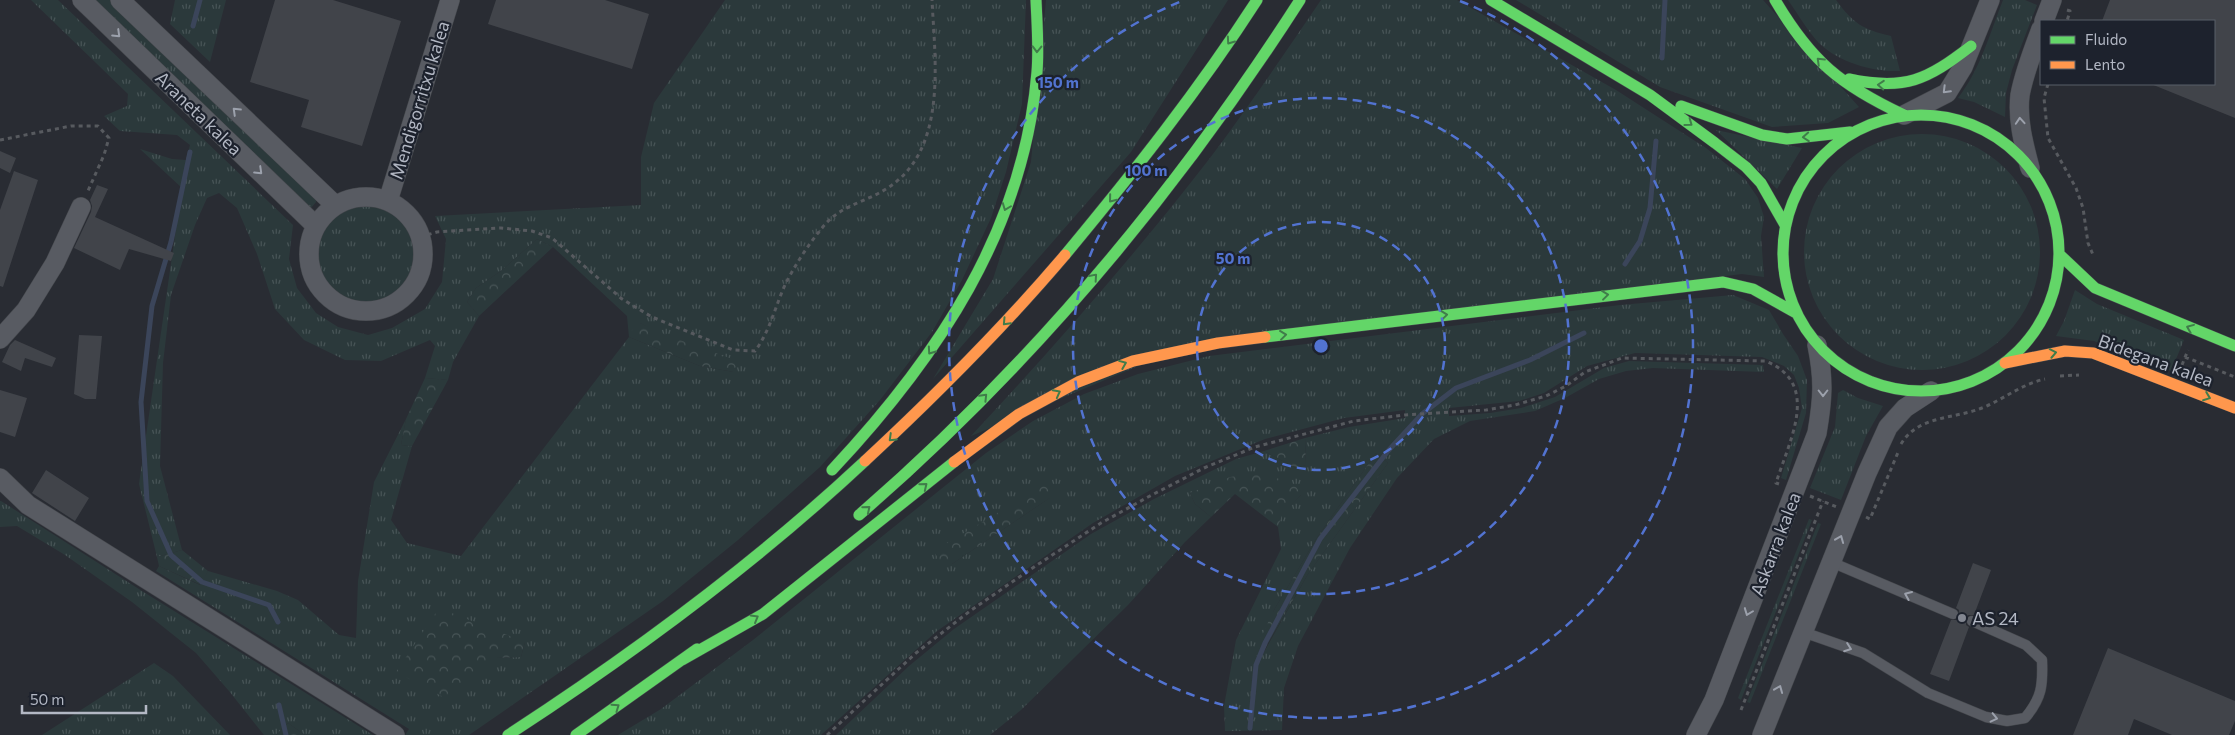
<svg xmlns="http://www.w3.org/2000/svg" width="2235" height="735" font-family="Commissioner,sans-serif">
<defs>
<pattern id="grass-tufts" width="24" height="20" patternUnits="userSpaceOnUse" patternTransform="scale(1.25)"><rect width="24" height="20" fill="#2b393b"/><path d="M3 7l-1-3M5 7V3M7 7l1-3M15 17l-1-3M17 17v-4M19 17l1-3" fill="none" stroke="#475456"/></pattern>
<pattern id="forest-crowns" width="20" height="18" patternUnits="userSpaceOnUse" patternTransform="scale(1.25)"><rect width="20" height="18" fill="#2b393b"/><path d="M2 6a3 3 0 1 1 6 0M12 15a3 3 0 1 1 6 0" fill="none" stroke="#475456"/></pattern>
</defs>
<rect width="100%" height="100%" fill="#292c33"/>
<path fill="url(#grass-tufts)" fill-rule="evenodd" d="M31 0H58L293 225 289 259 297 288 316 313 338 327 368 335 392 328 425 309 442 282 446 239 435 216 641 205V157L654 103 725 0H1026L1022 104 1006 172 991 218 962 280 932 332 880 400 820 467 738 540 663 601 469 735H405L409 729 156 571 159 566 200 585 208 571 277 591 298 600 339 635 356 638 358 581 374 482 406 419 401 445 412 446 391 520 407 543 461 556 629 337 627 316 553 247 537 239 501 271 476 288 467 302 479 316 453 362 448 380 425 378 435 346 430 340 381 361 345 360 304 340 275 309 257 254 237 208 219 193 207 198 195 225 171 295 163 363 160 466 182 550 157 557 139 484 182 188 140 149 172 159 186 160 190 145 177 135 120 131 104 116 127 106 128 94ZM640 323 734 372 700 366 629 337ZM525 642 521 657 495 658Z
M90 0H112L316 197V202L311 208 307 207Z
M175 0H226L210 62 170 24Z
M1046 0H1228L1131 152 933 379 993 279 1031 162Z
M1321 0H1457L1616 90 1706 148 1745 179 1758 198 1764 217 1761 236 1764 277 1742 274 1198 341 971 436C1054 347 1135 255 1210 158 1249 106 1285 53 1321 0Z
M1516 0H1763L1859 107 1828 123 1772 127 1660 87Z
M1788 0H1836C1854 24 1862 29 1891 36L1900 71C1874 72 1840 63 1820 44 1808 32 1798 14 1788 0Z
M2003 0H2025L2037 5 2012 70 2006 93 2005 117 1974 102 1958 98C1980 70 1990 33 2003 0Z
M1716 130 1802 148 1777 189Z
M1804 252a118 118 0 1 1 236 0a118 118 0 1 1-236 0Z
M316 255a50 50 0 1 1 100 0a50 50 0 1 1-100 0Z
M2075 290 2097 304 2184 340 2171 371 2094 341 2056 336 2064 321Z
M1733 295 1769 310 1783 334 1798 356 1807 380 1806 413 1786 480 1781 478 1802 408 1799 388 1794 375 1784 366 1762 357 1635 353 1587 366 1544 393 1519 401 1449 408V416L1490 413 1521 408 1555 397 1604 368 1629 361 1763 365 1764 372 1653 368 1626 371 1599 379 1565 398 1535 411 1470 421 1434 439 1397 478 1350 548 1298 646 1284 688 1282 730 1225 731 1224 706 1236 640 1281 549 1278 527 1281 515 1301 495 1209 487 1190 493 1195 504 1211 517 1185 542 1128 605 1021 710 990 735H836L909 666 954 629 1091 534 1154 499 1236 459 1264 451 1296 468 1306 465 1305 438 1349 427 1405 418V410L1344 418 1265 439 1175 476 1093 523 937 631 821 735H618L661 709 753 640 986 453 1033 421 1084 394 1138 374 1209 356 1620 305ZM1376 453 1388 463 1308 574 1260 659 1274 610 1316 539ZM1051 497 952 564H941Z
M1843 390 1858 398 1883 406 1866 436 1841 500 1810 488 1835 427 1838 393Z
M0 501H1L142 591 373 735H305L288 723 276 735H264L229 691 196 653 132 602 65 555 17 526 0 527Z
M1809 519 1812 520 1741 700 1738 698Z
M1818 523 1821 524 1750 703 1747 702Z
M154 663 173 676 230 735H42Z"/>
<path fill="url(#forest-crowns)" d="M537 239 553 247 479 316 467 302 476 288 501 271Z
M640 323 666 335 738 361 734 372 700 366 629 337 635 324Z
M425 378 448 380 412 446 401 445 406 419Z
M1305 438 1306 465 1296 468 1264 451Z
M1376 453 1388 463 1308 574 1259 659 1254 652 1274 610 1316 539Z
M1262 472 1296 486 1301 495 1282 515 1278 527 1235 494 1211 517 1195 504 1190 493 1230 477Z
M1049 482 1051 497 952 564H941L934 551Z
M182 550 208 571 201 585 159 566 157 557Z
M439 608 525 642 521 657 495 658 451 701 396 672Z
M288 723 305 735H276Z"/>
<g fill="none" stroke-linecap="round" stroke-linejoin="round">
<path stroke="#3b455a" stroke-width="5" d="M193 26 200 0
M1662 58 1665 0
M190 152 171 242 152 306 141 402 147 501 171 555 202 582 269 605 278 622
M1625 264 1640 241 1650 208 1656 141
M279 705 286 735
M1250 728 1256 665 1265 643 1320 539 1388 451 1422 414 1456 388 1530 360 1584 333"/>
</g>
<path fill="#41444a" d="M275 0H333L401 21 362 146 301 127 309 100 250 82Z
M496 0H605L649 14 632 69 488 24Z
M2110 0H2235V118L2151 84H2214V21H2102Z
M0 151 16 158 10 173 0 168Z
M14 171 38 180 3 287 0 286V210Z
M97 185 108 189 95 217 174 253 171 261 129 249 120 270 74 248 91 212 92 206 90 200Z
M79 335 102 336 96 399H85L74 394Z
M15 340 56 358 52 367 25 358 21 371 2 362 10 345Z
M0 390 27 398 15 437 0 432Z
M46 470 89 498 75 521 32 493Z
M1973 563 1991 570 1974 615H1968L1966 619V625L1969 627 1949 681 1930 674 1951 620H1957L1959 616V610L1956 608Z
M2108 648 2235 701V721L2229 735H2172L2134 719 2128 735H2073Z"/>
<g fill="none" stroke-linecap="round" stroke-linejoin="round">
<defs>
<path id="lane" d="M1831 562 1953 614
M1803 632 1863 653 1928 693 1986 717 2007 721 2025 718C2042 698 2043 685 2042 660L2026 645 1972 621"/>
<path id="street" d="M82 0 316 226
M120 0 335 205
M2044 21 2052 0
M1904 115 1947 93 1963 67 1990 0
M2030 168C2024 145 2017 120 2020 95 2024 73 2033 50 2041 29
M309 254a57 57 0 1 1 114 0a57 57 0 1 1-114 0Z
M388 201 450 0
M0 339 26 310 55 263 81 207
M0 478 28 505 395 735
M1696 735 1714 700 1817 433C1823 398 1824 379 1817 345
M1762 735 1867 473 1888 427 1905 408 1931 391"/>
<path id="fast" d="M1491 0 1650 95 1715 143 1746 167 1761 183 1785 225
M1775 0C1811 61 1840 85 1904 115
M1849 79C1905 91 1927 80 1971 46
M1681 106 1762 135 1787 139 1850 132
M1783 253a138 138 0 1 1 276 0a138 138 0 1 1-276 0Z
M2059 254 2095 288 2235 346
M1065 255C1133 173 1199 90 1257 0
M1265 337 1723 282 1753 289 1796 313
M832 470C937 358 1024 230 1037 72 1039 48 1037 24 1036 0
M859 515C1030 367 1178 190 1300 0
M682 660 763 614 954 462
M508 735C634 653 755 564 865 461
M576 735 697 649"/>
<path id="slow" d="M2005 363 2065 351 2093 353 2235 408
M865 461C935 396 1003 328 1065 255
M954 462 1019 414 1078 382 1133 361 1218 343 1265 337"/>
</defs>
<use href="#lane" stroke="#44474c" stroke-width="11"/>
<use href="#street" stroke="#44474c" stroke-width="20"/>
<use href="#fast" stroke="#44474c" stroke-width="12"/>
<use href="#slow" stroke="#44474c" stroke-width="12"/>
<path stroke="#575a5f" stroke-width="3" stroke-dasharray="4 4" stroke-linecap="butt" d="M2067 10 2070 11 2067 21
M2048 84 2044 98 2048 138 2076 188 2083 208 2088 243 2094 257
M0 140 71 126H98L109 138 104 155 87 193
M420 237 437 232 501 228 532 231 552 238 622 299 652 317 733 350 755 351C770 331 775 307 785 285 795 265 808 245 822 228 840 205 864 203 886 189 948 151 935 62 932 0
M2185 357 2235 377
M2182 365 2188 350
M2060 376 2079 375
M1901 444C1906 436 1911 431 1920 426 1939 416 1962 416 1982 408 2004 399 2022 384 2045 379
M1810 496 1837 507
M1866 517 1870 519 1899 450
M1741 710 1823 501
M827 735 916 653 970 611 1031 569 1101 523 1148 497 1204 468 1255 447 1354 421 1405 415 1486 410 1515 405 1546 396 1566 386 1585 372 1622 358 1765 361C1822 383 1789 441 1776 483L1779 484"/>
<use href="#lane" stroke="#585b62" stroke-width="10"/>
<use href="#street" stroke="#585b62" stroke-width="19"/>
<use href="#fast" stroke="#63d668" stroke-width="11"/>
<use href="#slow" stroke="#ff974d" stroke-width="11"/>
</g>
<defs><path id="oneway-chevron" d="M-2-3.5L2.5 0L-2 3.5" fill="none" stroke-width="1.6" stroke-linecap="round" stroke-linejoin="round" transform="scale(1.25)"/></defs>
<g stroke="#9ca1ac">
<use href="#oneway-chevron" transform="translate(117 34) rotate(44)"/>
<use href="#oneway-chevron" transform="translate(1946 90) rotate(135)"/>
<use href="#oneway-chevron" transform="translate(236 111) rotate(-136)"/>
<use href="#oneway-chevron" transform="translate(2020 121) rotate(-94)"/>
<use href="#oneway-chevron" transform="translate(259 171) rotate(44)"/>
<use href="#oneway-chevron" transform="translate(1823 393) rotate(90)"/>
<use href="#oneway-chevron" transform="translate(1840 539) rotate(-68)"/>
<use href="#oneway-chevron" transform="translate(1908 595) rotate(-157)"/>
<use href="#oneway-chevron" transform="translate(1748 612) rotate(111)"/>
<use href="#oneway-chevron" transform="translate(1848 648) rotate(20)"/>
<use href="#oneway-chevron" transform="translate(1779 689) rotate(-68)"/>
<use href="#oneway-chevron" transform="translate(1994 718) rotate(13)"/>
</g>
<g stroke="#407c4a">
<use href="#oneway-chevron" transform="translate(1230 41) rotate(125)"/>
<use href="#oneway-chevron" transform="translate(1037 49) rotate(91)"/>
<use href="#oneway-chevron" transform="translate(1820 61) rotate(-136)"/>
<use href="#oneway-chevron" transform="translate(1881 85) rotate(-176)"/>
<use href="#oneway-chevron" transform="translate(1689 123) rotate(36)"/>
<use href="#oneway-chevron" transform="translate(1806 137) rotate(176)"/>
<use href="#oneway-chevron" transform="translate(1112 199) rotate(129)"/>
<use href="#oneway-chevron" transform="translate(1006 207) rotate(111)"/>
<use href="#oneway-chevron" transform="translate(1094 277) rotate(-49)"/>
<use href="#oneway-chevron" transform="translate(1605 295) rotate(-7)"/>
<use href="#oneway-chevron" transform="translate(1444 315) rotate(-7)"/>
<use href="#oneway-chevron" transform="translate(1006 322) rotate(133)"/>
<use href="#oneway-chevron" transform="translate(2190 328) rotate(-158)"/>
<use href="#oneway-chevron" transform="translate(1283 335) rotate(-7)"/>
<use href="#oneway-chevron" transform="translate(931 351) rotate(125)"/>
<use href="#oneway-chevron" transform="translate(2053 353) rotate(-11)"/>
<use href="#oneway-chevron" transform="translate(1123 364) rotate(-22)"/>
<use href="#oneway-chevron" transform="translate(1057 393) rotate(-28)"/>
<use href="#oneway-chevron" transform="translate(984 397) rotate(-46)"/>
<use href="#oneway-chevron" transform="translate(2207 397) rotate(21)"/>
<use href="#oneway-chevron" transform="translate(892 438) rotate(136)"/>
<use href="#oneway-chevron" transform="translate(924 486) rotate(-39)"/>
<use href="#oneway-chevron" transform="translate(867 509) rotate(-40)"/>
<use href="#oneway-chevron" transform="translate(755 618) rotate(-30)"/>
<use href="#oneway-chevron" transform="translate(616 707) rotate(-35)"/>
</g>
<g fill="none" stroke="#5273d1" stroke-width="2.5" stroke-dasharray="9 6">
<circle cx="1321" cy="346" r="124"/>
<circle cx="1321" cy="346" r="248"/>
<path d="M1460 1A372 372 0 1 1 1182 1"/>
</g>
<circle fill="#838791" stroke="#1d222d" stroke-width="2" cx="1962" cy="618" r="5"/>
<g text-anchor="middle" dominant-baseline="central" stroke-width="4.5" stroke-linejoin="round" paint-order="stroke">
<g font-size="18" fill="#b3b8c4" stroke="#1d222d">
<text transform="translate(419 100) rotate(-73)">Mendigorritxu kalea</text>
<text transform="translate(199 113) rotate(44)">Araneta kalea</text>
<text transform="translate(2156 360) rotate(20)">Bidegana kalea</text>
<text transform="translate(1775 544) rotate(-69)">Askarra kalea</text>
</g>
<g font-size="18" fill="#b3b8c4" stroke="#1d222d" text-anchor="start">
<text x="1972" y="618">AS 24</text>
</g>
</g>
<circle cx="1321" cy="346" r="8" fill="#5273d1" stroke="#1d222d" stroke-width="2.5"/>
<g font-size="15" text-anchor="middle" font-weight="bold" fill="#5273d1" stroke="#1d222d" stroke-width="4.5" stroke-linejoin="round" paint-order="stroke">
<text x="1058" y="88">150 m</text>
<text x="1146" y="176">100 m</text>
<text x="1233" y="264">50 m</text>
</g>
<rect x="2040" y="20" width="175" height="65" fill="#1d222d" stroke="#595e69"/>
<rect x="2050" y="36" width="25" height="8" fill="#63d668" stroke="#595e69"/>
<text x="2085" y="45" font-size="15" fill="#b3b8c4">Fluido</text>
<rect x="2050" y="61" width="25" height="8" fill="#ff974d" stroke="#595e69"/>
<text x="2085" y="70" font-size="15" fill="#b3b8c4">Lento</text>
<path d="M22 705v8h124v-8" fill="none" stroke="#b3b8c4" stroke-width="2.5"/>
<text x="30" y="705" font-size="15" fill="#b3b8c4" stroke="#1d222d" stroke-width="4" paint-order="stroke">50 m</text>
</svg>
